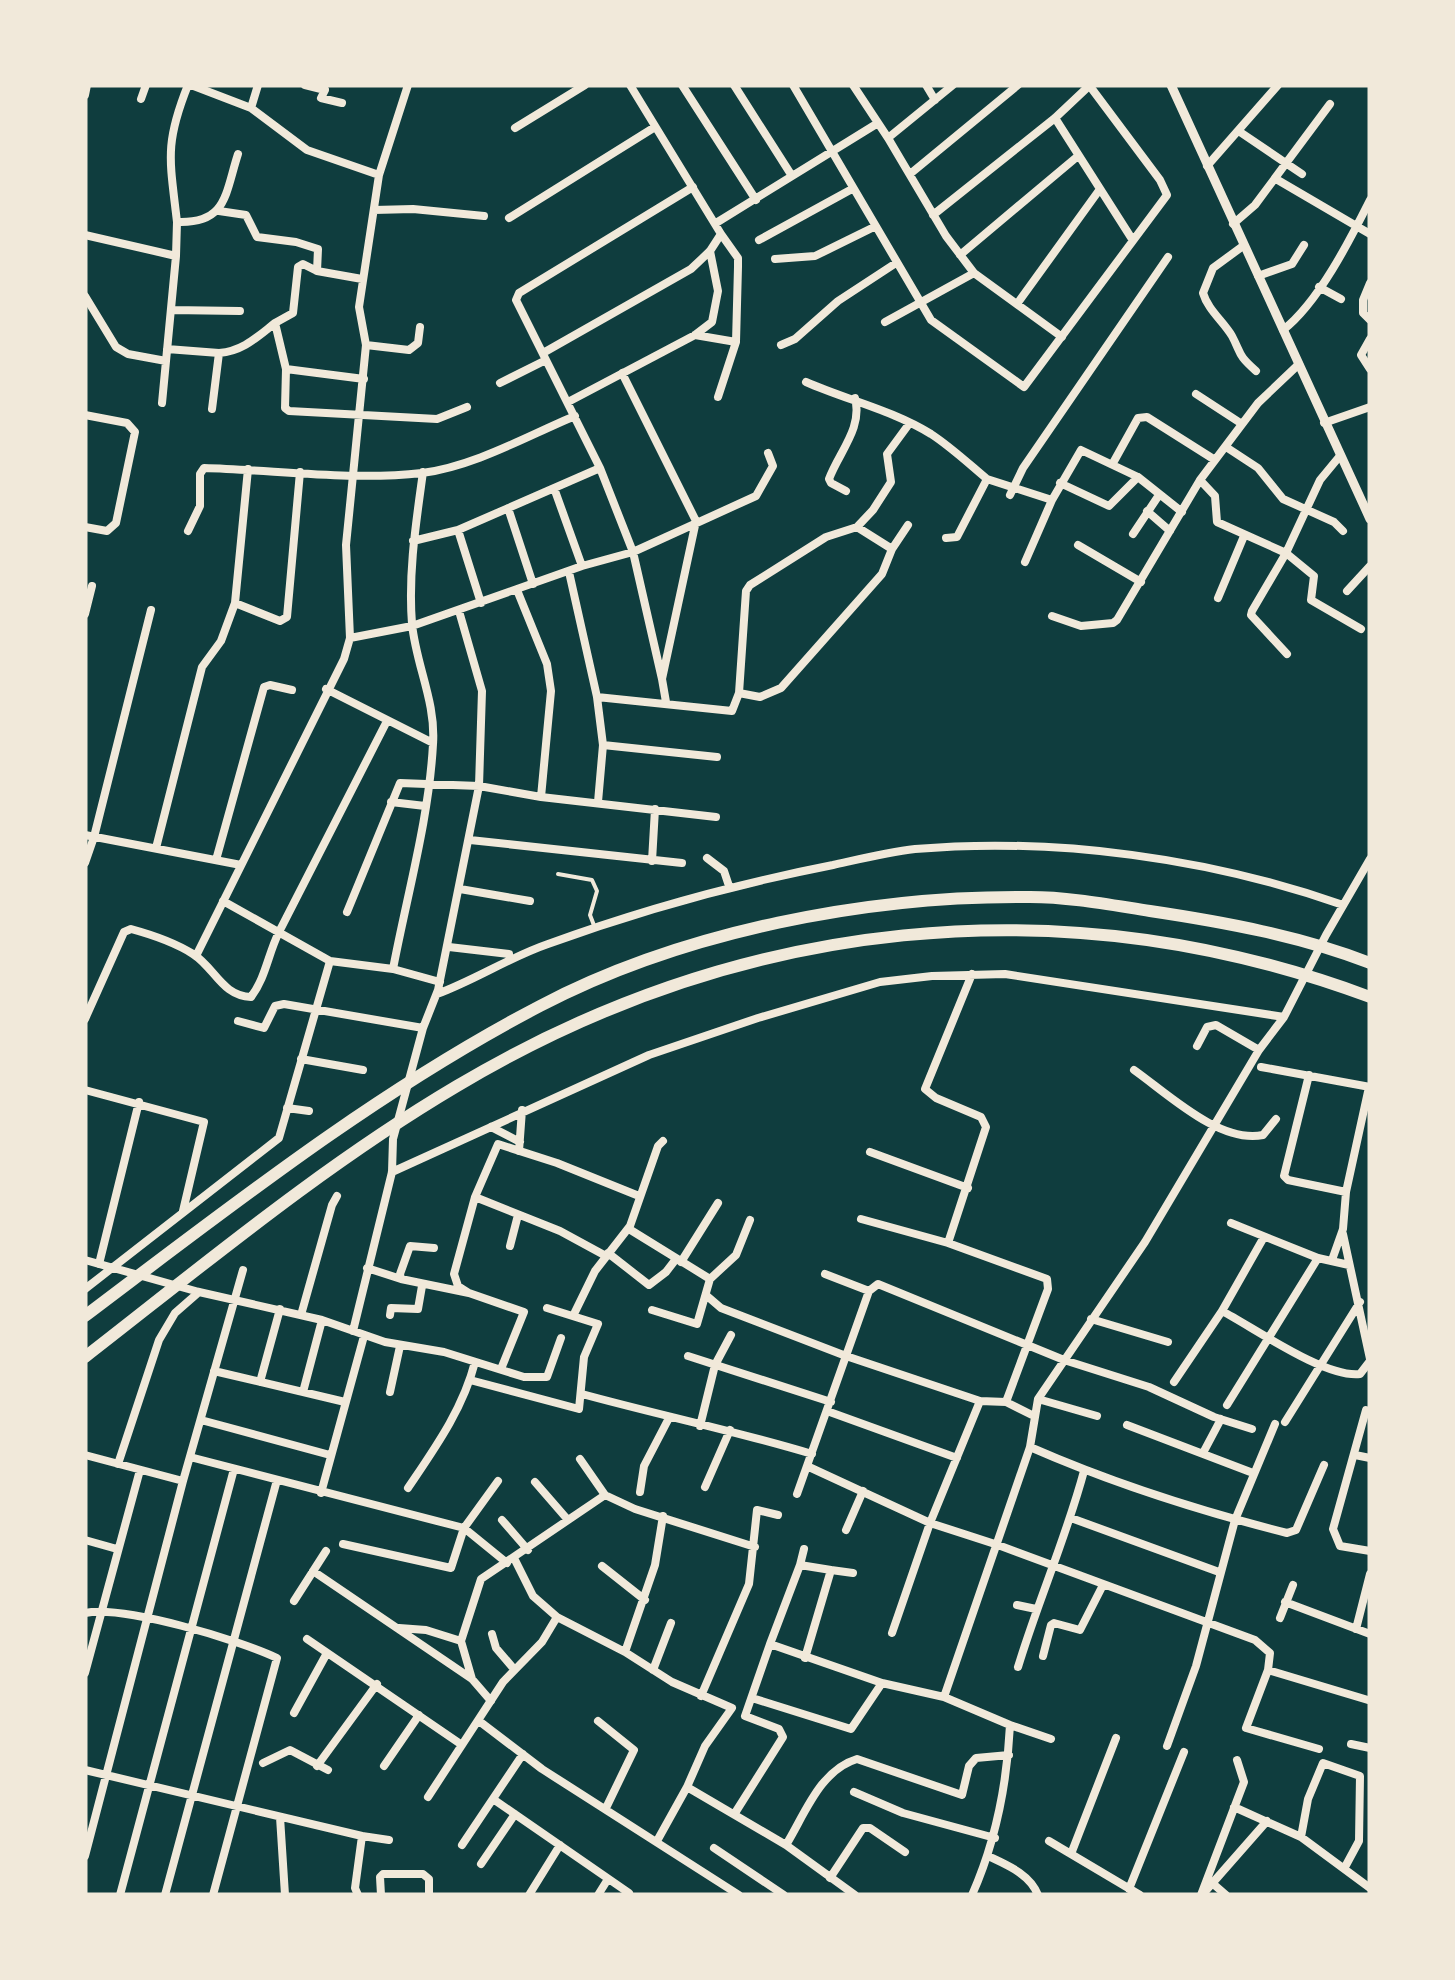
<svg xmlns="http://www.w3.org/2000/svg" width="1455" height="1980" font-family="Rubik,sans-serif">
<rect width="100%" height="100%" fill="#0f3d3e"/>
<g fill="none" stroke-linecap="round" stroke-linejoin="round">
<path stroke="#f1e9da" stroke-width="4" d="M558 874 592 880 597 891 590 915 595 928"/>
<path stroke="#f1e9da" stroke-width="8" d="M188 85C164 145 170 160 177 222 227 224 225 194 238 154
M191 85 251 108 307 150 379 175
M305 85 325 90 321 98 342 103
M682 85 756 200
M734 85 792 176
M793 85 931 320 1024 387 1167 195 1160 180 1089 85
M853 85 888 138 946 236 974 273 1062 337
M926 85 935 100
M85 95 87 85
M141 99 146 85
M251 108 258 85
M1055 118 1132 239
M515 128 585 85
M1240 132 1302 174
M888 138 953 85
M1207 166 1278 85
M910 174 1018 85
M1276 179 1370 234
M374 210 413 209 484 216
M219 211 246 215 257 237 296 242 318 249 317 271 303 264 298 267 293 313 275 323
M933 215 1055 118 1090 85
M509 218 655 127
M716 223 878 123
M1233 224 1255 205 1330 104
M85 235 176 256 162 403
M759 240 852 189
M1243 246 1213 268 1203 293C1208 310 1223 321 1232 336 1242 355 1237 354 1256 371
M960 255 1078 156
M176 256 177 222
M775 259 815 256 874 227
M317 271 362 279
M1258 276 1292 264 1304 245
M1370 283 1363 300V313L1370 320
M1319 287 1341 299
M85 296 116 347 128 354 166 361
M1017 304 1100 189
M171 310 240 311
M885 322 974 273
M1283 330C1318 303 1350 240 1370 200
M695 335 736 342
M1370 339 1361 355 1370 369
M366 345 409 350 418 343 420 327
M781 345 795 339 838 301 896 263
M167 349 219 353 212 409
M219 353C243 351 257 337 275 323L286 369 285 408 289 411 437 419 467 407
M543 353 691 269 710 251 721 234 630 85
M286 369 364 379
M622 373 696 521 662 679 666 702
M806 382C847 400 892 410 931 434 951 447 969 464 987 479L957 537 946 538
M500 383 546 360
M1196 394 1242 424
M718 397 736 342 738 267V258L721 234
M568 402 695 335 712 322 718 291 710 251
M85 415 127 423 135 432 116 523 107 531 85 527
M1324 423 1370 407
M1226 447 1258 468 1283 499 1334 522 1343 531
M1113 463 1138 418 1147 417 1215 460
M987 479 1052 500
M1200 480 1215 496 1217 522 1286 553 1314 576 1311 600 1361 629
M1060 483 1109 506 1138 477
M554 488 582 566
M846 491 831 483 829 479C839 452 863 428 855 398
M1010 495 1023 468 1168 257
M508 508 533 584
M1147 511 1170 531
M857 527 892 549
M458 530 481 603
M188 531 200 506V474L204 468C276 470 351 481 422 473 475 466 527 436 575 416
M1133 534 1159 495
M413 541 458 530 600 468
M1078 545 1141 582
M1025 562 1052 500 1081 450 1138 477 1182 512
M569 572 597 697 603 745 598 802
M517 590 547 664 551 691 541 797
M1347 591 1370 566
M1218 598 1244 536
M235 603 280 621 287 617 300 472
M85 614 92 586
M1052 616 1081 626 1113 623 1117 620 1200 480 1258 403 1299 364
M350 638 412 626 582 566 633 552 756 496 773 466 768 453
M1287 654 1251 615 1252 611 1286 553 1320 480 1339 457
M662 679 633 552 600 468 516 300 519 293 693 187
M326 689 433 743
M739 693 760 697 781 688 882 574 892 549 908 525
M597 697 732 711 739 693 746 591 750 585 826 537 857 527 873 510 891 482 887 454 909 424
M603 745 717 757
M391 802 425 806
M85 835 241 865
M470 840 682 863
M156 848 202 667 221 641 235 603 248 469
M707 858 724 871 729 886
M216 860 264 687 270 685 292 690
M652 861 655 809
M85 863 94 837 151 610
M460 889 530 901
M223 901 330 961 393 969 440 982
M347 912 400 783 479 786 541 797 716 817
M449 947 509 954
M196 956 344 659 350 638 346 545 366 345 359 307 379 175 408 85
M393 969C407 895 429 819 433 744 436 702 416 665 412 624 408 573 416 523 423 472
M437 994C475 980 510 957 548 944 641 910 736 884 833 865 860 859 888 852 915 849 1056 837 1209 858 1343 905
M85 1019 124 932 131 929C153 935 174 942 193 954 215 968 222 996 251 997 266 977 268 954 279 932L387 721
M238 1021 264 1028 275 1006 284 1004 423 1028
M1197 1046 1207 1027 1216 1025 1259 1050
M301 1059 363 1070
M1261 1067 1370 1087
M1134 1070C1168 1094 1220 1144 1263 1135L1276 1119
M1309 1075 1284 1176 1288 1180 1346 1192
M85 1090 204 1122 183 1211
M287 1108 309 1111
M491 1127 520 1142
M519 1151 522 1110
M870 1152 968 1188
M392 1172 649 1055 758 1018 880 982 932 976 1005 974 1284 1017
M475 1197 560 1231 606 1256
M861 1219 948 1243 1047 1279 1048 1289 1006 1402
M1231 1223 1318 1258 1349 1265
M629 1229 710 1279 697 1324 652 1310
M1343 1234 1370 1359
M948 1243 986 1127 981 1117 936 1098 925 1089 972 974
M510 1246 518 1215
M434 1248 410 1246 400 1274 401 1279 469 1293 524 1312 501 1369
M608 1253 649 1285 666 1272 676 1259
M85 1260 199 1292 322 1320 385 1342 444 1352 524 1377H547L561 1338
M1332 1260 1343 1229 1346 1192 1369 1087
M681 1262 718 1203
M99 1264 139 1102
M367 1268 401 1279
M825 1274 869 1291
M710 1279 736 1255 750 1220
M85 1289 279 1138 330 961
M469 1293 458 1286 454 1274 475 1197 498 1144 557 1163 639 1196
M707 1296 721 1308 846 1356 980 1401 1006 1402 1034 1416
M1222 1311C1256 1329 1325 1378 1360 1374L1370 1361
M574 1314 595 1271 630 1226 658 1146 663 1141
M301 1315 332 1205 337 1196
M390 1315 391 1308 418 1309 422 1286
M1091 1319 1168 1342
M353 1331 392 1172 393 1139 423 1028 438 990 479 786 482 691 459 611
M688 1356 831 1402
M214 1371 345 1402
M470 1380 579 1409 584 1357 598 1324 547 1308
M260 1382 280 1309
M1174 1382 1222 1311 1264 1237
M303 1392 322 1320
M390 1392 400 1346
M582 1394C659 1415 736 1431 812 1454
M1038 1399 1097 1416
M1227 1405 1318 1258
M1366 1410 1333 1529 1340 1546 1370 1551
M827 1411 957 1458
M201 1420 330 1455
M1285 1422 1360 1302
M1127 1425 1253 1473
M700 1426 715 1365 731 1335
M1030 1447C1112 1483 1200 1511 1287 1533L1296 1530 1324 1465
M1203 1453 1221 1419
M85 1455 183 1481
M1355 1455 1370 1458
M190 1457 464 1528 507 1563
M580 1459 605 1495 635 1509 755 1547
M118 1464 159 1340 175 1313 199 1292
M809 1467 930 1523 998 1545 1255 1640 1270 1653 1268 1670 1246 1728 1319 1749
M535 1482 568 1520
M705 1487 730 1430
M408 1488C435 1448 463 1409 475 1362
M640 1492 644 1466 669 1418
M321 1493 364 1336
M797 1494 869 1291 878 1284 1064 1360 1149 1387 1214 1417 1252 1429
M1071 1518 1219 1572
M502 1520 528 1550
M846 1530 863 1491
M85 1540 117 1549
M343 1544 451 1568 464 1528 498 1481
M514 1558 533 1596 557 1617 625 1652 672 1682 732 1708 705 1746 687 1787 786 1845 855 1895
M800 1565 804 1549
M602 1566 645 1600
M831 1570 853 1573
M313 1571 472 1679 491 1701
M294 1601 326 1551
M1285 1602 1370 1634
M1017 1605 1036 1609
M85 1613C124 1605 239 1640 277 1658L213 1895
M1280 1618 1293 1585
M399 1628 426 1630 461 1641 472 1679
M1356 1629 1370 1574
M892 1633 930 1523 980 1401
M492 1634 496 1648 514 1669
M307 1639 462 1745
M461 1641 481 1579 605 1495
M770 1644 800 1565 831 1570 805 1658
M625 1652 655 1565 663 1516
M1043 1656 1051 1625 1054 1623 1080 1630 1103 1585
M1018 1667C1038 1601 1066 1538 1084 1471
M653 1670 671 1623
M1268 1670 1368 1700
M85 1673 140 1470
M701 1696 749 1584 757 1510 778 1515
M752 1698 851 1729 882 1683
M294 1713 327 1653
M745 1716 770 1644 882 1683 944 1697
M479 1721 542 1769 739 1895
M598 1721 634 1750 606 1808
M1010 1725 1051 1739
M1351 1744 1370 1748
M1167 1746 1196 1666 1235 1520 1275 1424
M263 1763 290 1750 328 1770
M317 1766 377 1684
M384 1766 419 1715
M85 1770 362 1836 355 1888 358 1895
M854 1792 903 1813 995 1838
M428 1797 503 1682 542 1642 557 1617
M493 1799 629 1893
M1234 1807 1301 1837 1370 1888
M735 1813 783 1737 779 1729 745 1716
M280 1817 285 1895
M362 1836 389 1840
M1301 1837 1308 1799 1323 1763 1360 1776 1359 1841 1345 1867
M657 1841 687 1787
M1049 1841 1140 1895
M462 1845 523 1754
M786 1845C805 1814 820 1770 857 1759L962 1795 969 1766 976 1758 1009 1755
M714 1848 784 1895
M1071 1854 1116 1738
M85 1856 183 1481 243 1270
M988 1856C1007 1865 1030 1874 1038 1895
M481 1864 515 1814
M830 1878 863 1828H870L905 1852
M1211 1882 1226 1895
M1129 1889 1184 1752
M120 1895 234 1469
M165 1895 277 1480
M381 1895 380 1877 383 1874H423L429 1879V1895
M529 1895 560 1845
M598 1895 608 1879
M972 1895C996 1841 1007 1784 1010 1725L944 1697 1030 1447 1038 1399 1145 1242 1259 1050 1284 1017 1326 935 1370 859
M1201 1895 1244 1782 1237 1760
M1202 1895 1267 1821"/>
<path stroke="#f1e9da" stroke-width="9" d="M1171 85 1370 519"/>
<path stroke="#f1e9da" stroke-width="12" d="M85 1316C231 1206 377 1091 540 1006 683 931 869 895 1030 897 1070 897 1111 905 1150 911 1224 922 1300 936 1370 963
M85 1357C206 1263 325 1164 457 1086 739 918 1061 882 1370 997"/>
</g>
<rect width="1455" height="1980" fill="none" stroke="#f1e9da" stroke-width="175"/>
</svg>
